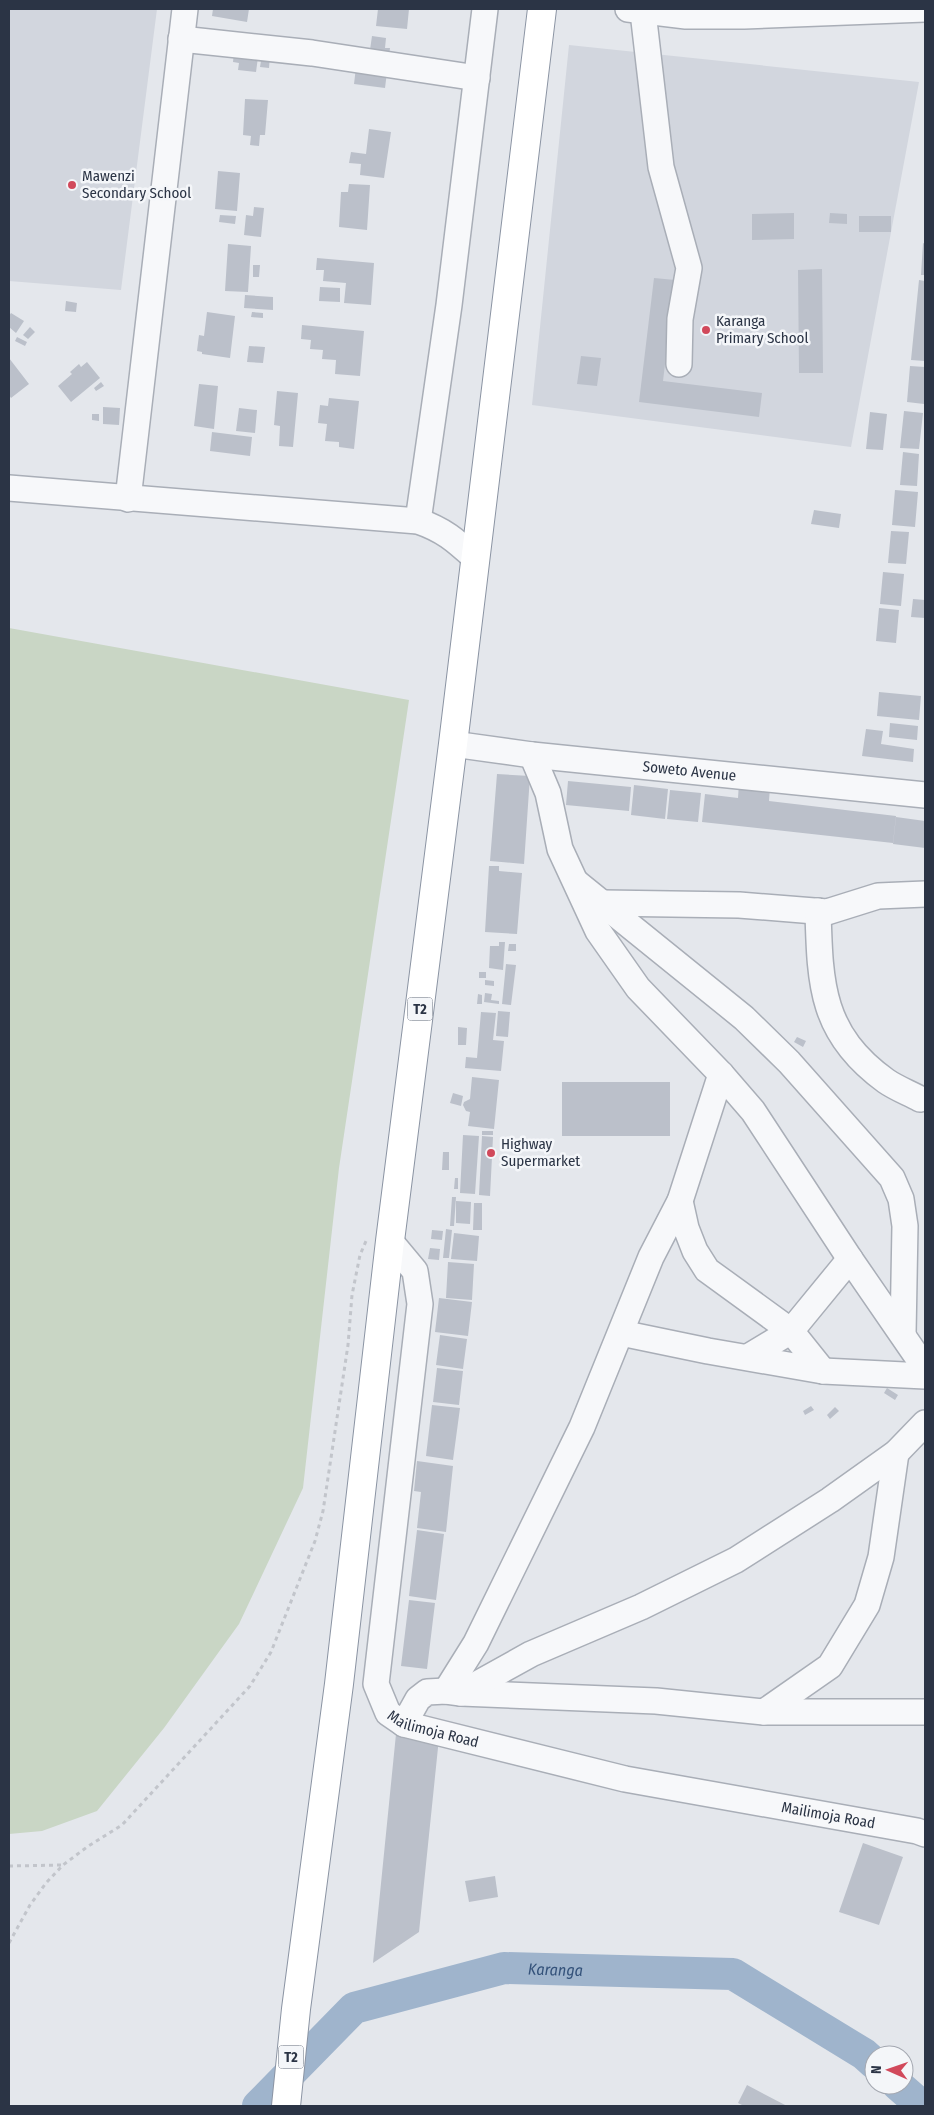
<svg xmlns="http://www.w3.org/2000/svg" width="934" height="2115" font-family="'Fira Sans Condensed',sans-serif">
<rect width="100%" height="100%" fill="#e4e7ec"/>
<path fill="#d2d6de" d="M9 9H157L121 290 9 281Z
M569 45 919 82 851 447 532 405Z"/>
<path fill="#c9d6c5" d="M9 628 409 700 339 1168 303 1488 239 1624 164 1728 97 1811 42 1831 9 1834Z"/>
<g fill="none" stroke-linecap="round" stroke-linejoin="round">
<g stroke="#9fb4cc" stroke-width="32">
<path d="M898 2085 922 2106"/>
<path id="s1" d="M258 2106 354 2008 504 1968 733 1974 864 2054 874 2063"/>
</g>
</g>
<path fill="#bbc0ca" d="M213 9H249L247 22 212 16Z
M378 9H409L407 29 376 26Z
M236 32 261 35 256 72 238 70 239 63 233 62Z
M372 36 386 38 385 48H390L385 88 354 84 357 59 370 50Z
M262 55H270L269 68 260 67Z
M245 99 268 100 265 135H260L259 146 250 145 251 136 243 135Z
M369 129 391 132 384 178 360 175 361 164 349 163 351 152 366 154Z
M218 171 240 173 237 211 215 209Z
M349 184 370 185 367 230 339 227 341 192H348Z
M254 207 264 208 261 237 244 235 246 215 253 216Z
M794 213V239L752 240V214Z
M830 213 847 214V224L829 223Z
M220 215 236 216 235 224 219 222Z
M859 216H891V232H859Z
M923 243 925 244V275H921Z
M228 244 251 246 248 292 225 291Z
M317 258 374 263 371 305 344 303 346 283 323 281 324 270H316Z
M253 265H260L259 277H253Z
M822 269 823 373H799L798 270Z
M654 278 675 280 663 381 762 393 759 417 639 402Z
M919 280 925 281V361L911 360Z
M320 287 340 288V302L319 301Z
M245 295 273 297V310L244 308Z
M66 301 77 303 76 312 65 311Z
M207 312 235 316 230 358 202 354V352L197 351 199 335 204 336Z
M252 312 263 313V318L251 317Z
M11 313 24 321 16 333 9 327V316Z
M302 325 364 331 360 376 335 374 336 360 322 359 323 350 310 349 311 340 301 339Z
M30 327 35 332 28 339 23 335Z
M17 337 27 342 25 346 15 341Z
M249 346 265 347 263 363 247 362Z
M581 356 601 358 597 386 577 384Z
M9 358 29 384 11 398 9 395Z
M87 362 100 378 71 402 58 386 72 374 70 372 79 364 81 367Z
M910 366 925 367 924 404 907 402Z
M101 382 104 386 96 391 94 388Z
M199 384 218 386 214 429 194 426Z
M277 391 298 393 293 447 279 446 280 426 274 425Z
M329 398 359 401 354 449 339 447V442L325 441 327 424 318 423 320 405 328 406Z
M103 407 120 408 119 425 103 424Z
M239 408 257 410 255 433 236 431Z
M904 411 923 413 919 449 900 448Z
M870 412 887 414 883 450 866 449Z
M92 414H99V421L92 420Z
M212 432 252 437 250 456 210 451Z
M903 452 919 454 917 486 900 485Z
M895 490 918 492 915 527 892 525Z
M814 510 841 514 839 528 811 524Z
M891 531 909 532 906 564 888 563Z
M883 572 904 574 901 606 880 604Z
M913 599 925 600V618L911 617Z
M879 608 899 610 896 643 876 641Z
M879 692 921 696 919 720 877 716Z
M890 723 918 726 917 740 889 737Z
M866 729 883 731 881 744 914 749 913 762 862 756Z
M497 774 530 776 524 864 490 861Z
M568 781 631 787 629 811 566 805Z
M739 783 770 787 769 801 896 816 893 843 702 822 705 794 738 798Z
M634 785 668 789 665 819 631 815Z
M670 790 701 793 698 822 667 819Z
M896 817 925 821V848L893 844Z
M489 866H499V871L522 873 517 934 485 932Z
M499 942H505L503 970 489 968 490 946H499Z
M509 944H516V951H508Z
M506 964 516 965 511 1005 502 1004Z
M479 972H486V978H479Z
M485 980 494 981V986L485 985Z
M485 993 492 994 491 1000 499 1001V1004L484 1002Z
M478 994 482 995V1004H477Z
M498 1011 510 1012 508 1037 496 1036Z
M481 1012 496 1013 493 1040 504 1041 501 1071 465 1068 466 1057 477 1058Z
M458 1027 467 1028 466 1045H458Z
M797 1037 806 1041 803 1047 794 1042Z
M472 1077 499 1080 494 1129 468 1126 470 1112 466 1111 463 1105 464 1102 470 1099Z
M562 1082H670V1136H562Z
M453 1093 463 1096 461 1106 450 1103Z
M482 1131H493V1135H482Z
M463 1135 479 1136 475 1194 460 1193Z
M482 1136 493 1137 490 1196 479 1195Z
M443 1152H449V1170H442Z
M455 1178H458V1189H454Z
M452 1197H456L454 1226H450Z
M456 1201 471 1202 470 1224 456 1223Z
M474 1203H482V1230H473Z
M446 1229 452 1230 449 1258H443Z
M432 1230 443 1231 442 1240 431 1239Z
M454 1233 479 1236 477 1261 451 1259Z
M430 1248 440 1249 439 1260 428 1259Z
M448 1262 474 1264 472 1300 446 1298Z
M439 1298 472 1302 468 1336 435 1332Z
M440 1335 467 1339 463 1369 436 1365Z
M437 1368 463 1371 459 1405 433 1402Z
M887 1388 898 1395 895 1400 884 1393Z
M432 1405 460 1408 453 1460 426 1456Z
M811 1406 814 1410 805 1415 803 1411Z
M835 1407 839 1411 830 1419 827 1415Z
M417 1461 453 1466 446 1532 417 1528 421 1492 414 1491Z
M417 1530 444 1534 436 1600 409 1596Z
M409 1600 435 1603 427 1669 401 1666Z
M396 1734 439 1738 419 1932 373 1963Z
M863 1843 903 1857 879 1925 839 1912Z
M495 1876 498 1897 469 1902 465 1881Z
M747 2085 787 2106H744L738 2103Z"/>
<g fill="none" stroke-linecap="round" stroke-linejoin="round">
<defs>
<g id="minor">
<path d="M628 9 686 16H744L925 9"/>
<path d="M643 12 661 167 689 268 680 319 679 364"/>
<path d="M181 39 312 53 477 78"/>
<path d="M9 488 418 521C444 530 455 540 475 558"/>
<path d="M128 499 185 9"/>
<path d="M418 521 449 305 485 9"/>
<path id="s2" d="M453 744 532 755 925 795"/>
<path d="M532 755 548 793 560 849 598 931 638 988 721 1074 753 1111 850 1259 925 1368"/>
<path d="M577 883 744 1018 789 1062 892 1178 901 1199 905 1226 903 1334"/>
<path d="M603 903 739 905 827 912 878 896 925 894"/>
<path d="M818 911C820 985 821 1034 886 1081 896 1088 909 1093 920 1099"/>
<path d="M680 1201 686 1228 695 1251 707 1270 791 1331 823 1371"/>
<path id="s3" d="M390 1241 415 1271 420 1304 376 1684 388 1713 404 1724 625 1779 917 1831 925 1834"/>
<path d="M621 1333 708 1351 823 1371 925 1376"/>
<path d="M748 1357 791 1331 850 1259"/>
<path d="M446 1691 476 1643 582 1427 651 1257 680 1201 721 1074"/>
<path d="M461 1693 656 1701 764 1712H925"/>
<path d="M764 1712 830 1666 867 1605 881 1557 896 1453"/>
<path d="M404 1724 418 1699 427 1692 446 1691 461 1693 531 1654 641 1607 736 1560 830 1500 896 1453 925 1423"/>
</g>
<path id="highway" d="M286 2106 296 2009 339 1684 390 1241 453 744 542 9"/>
</defs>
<use href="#minor" stroke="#a9aeb7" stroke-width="28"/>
<use href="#highway" stroke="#8b94a3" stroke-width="30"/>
<path stroke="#c2c5cb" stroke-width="3" stroke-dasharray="4 4" stroke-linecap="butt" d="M9 1866 63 1865
M9 1943 30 1905 46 1883 63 1865 87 1847 122 1825 250 1686 271 1652 315 1541 323 1511 348 1345 352 1295 360 1255 366 1241"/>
<use href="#minor" stroke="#f7f8fa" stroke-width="25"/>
<use href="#highway" stroke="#fff" stroke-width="28"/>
</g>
<g fill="#d1495b" stroke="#f4f6f9" stroke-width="2">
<circle cx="72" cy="185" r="5"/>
<circle cx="706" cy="330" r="5"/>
<circle cx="491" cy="1153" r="5"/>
</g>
<g text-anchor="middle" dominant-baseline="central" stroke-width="5" stroke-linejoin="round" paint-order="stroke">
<g fill="#f4f6f9" stroke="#676e7b" stroke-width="1">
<rect x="407.5" y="997.5" width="25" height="23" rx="4"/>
<rect x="278.5" y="2045.5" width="25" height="23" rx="4"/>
</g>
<g font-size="14" font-weight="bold" fill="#2b3445">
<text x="420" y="1009">T2</text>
<text x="291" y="2057">T2</text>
</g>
<g font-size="15" fill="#2b3445" stroke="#f4f6f9" text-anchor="start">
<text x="82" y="176">Mawenzi<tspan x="82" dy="17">Secondary School</tspan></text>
<text x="716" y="321">Karanga<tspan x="716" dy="17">Primary School</tspan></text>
<text x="501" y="1144">Highway<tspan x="501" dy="17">Supermarket</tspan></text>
</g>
<g font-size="15" fill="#2b3445" stroke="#f4f6f9">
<text stroke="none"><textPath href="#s2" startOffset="238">Soweto Avenue</textPath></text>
<text stroke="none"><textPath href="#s3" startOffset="535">Mailimoja Road</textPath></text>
<text stroke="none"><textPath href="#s3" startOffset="940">Mailimoja Road</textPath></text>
</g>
<g font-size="16" font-style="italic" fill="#34527a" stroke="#f4f6f9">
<text stroke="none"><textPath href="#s1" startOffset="344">Karanga</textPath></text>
</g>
</g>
<rect width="934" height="2115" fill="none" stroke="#2b3445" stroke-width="20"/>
<g transform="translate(889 2070) rotate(272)"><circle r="24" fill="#f4f6f9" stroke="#a4a8b1"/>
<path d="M0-4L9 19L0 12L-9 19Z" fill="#d1495b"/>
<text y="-8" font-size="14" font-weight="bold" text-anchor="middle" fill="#2b3445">N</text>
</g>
</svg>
